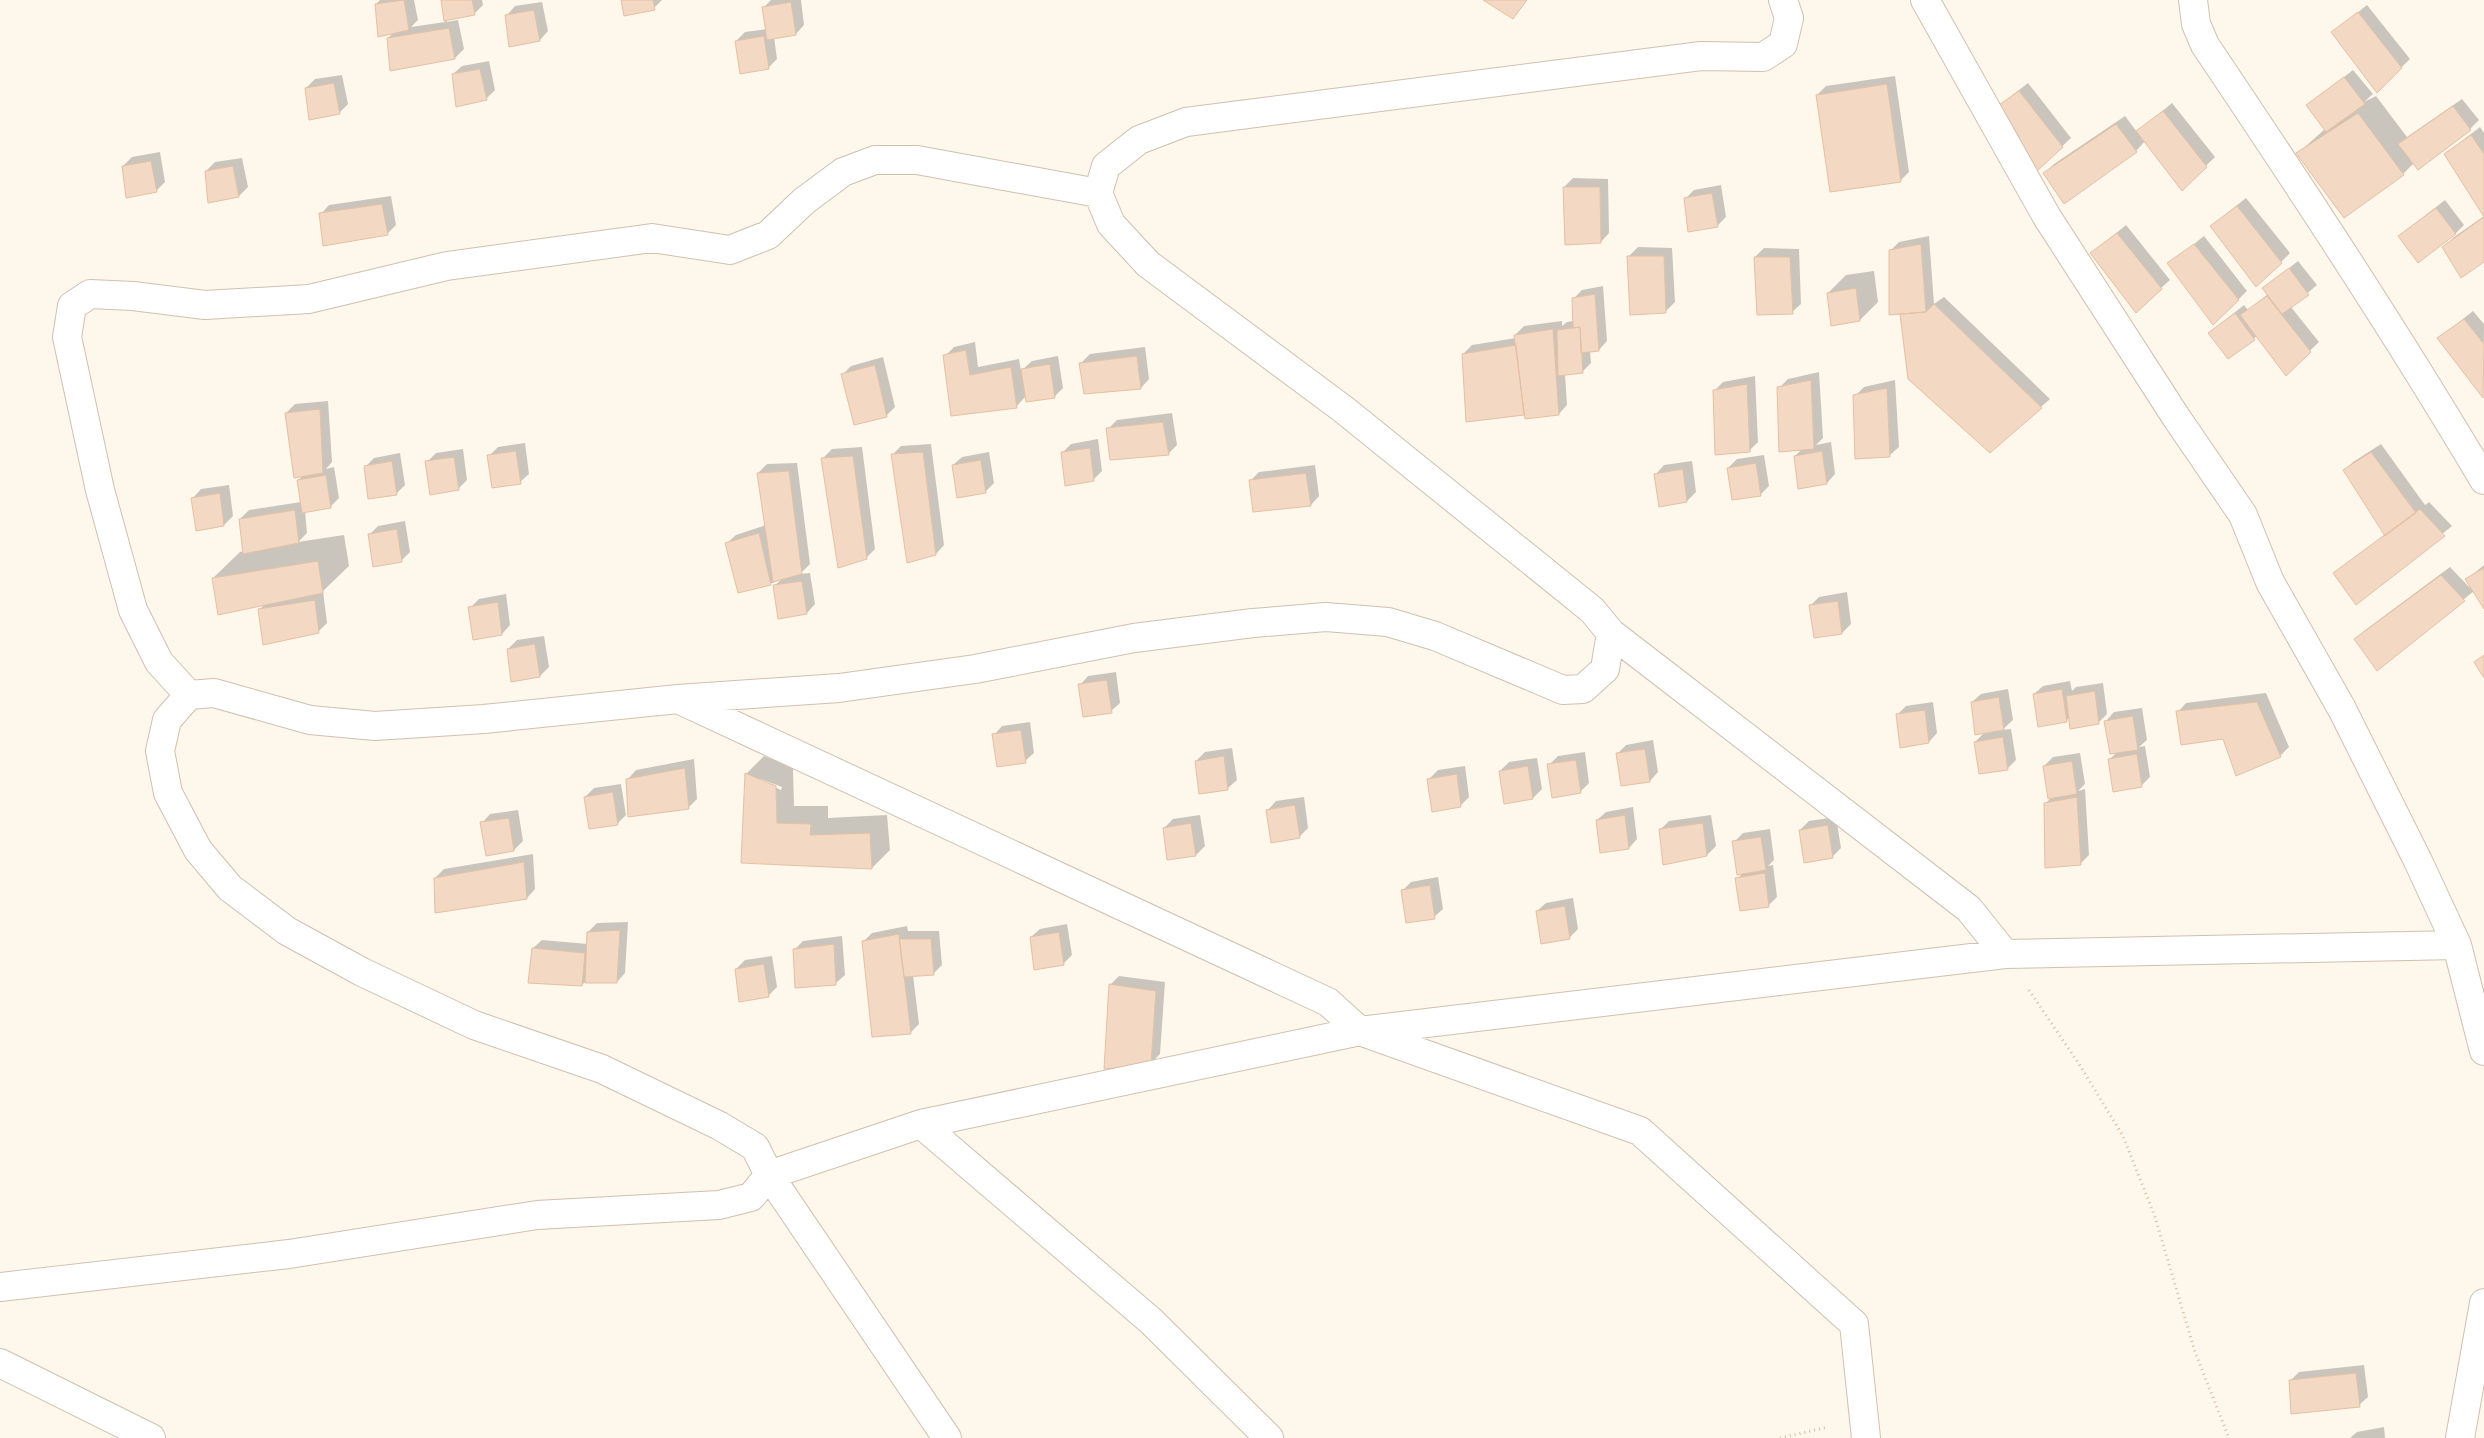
<svg xmlns="http://www.w3.org/2000/svg" width="2484" height="1438" font-family="Poppins,sans-serif">
<rect width="100%" height="100%" fill="#fdf7ec"/>
<path fill="#0003" fill-rule="evenodd" d="M380 0H414L418 20 411 27 445 22 442 0H482L483 5 474 14 446 20 447 22 458 20 464 49 455 58 388 38 394 32 376 4Z
M623 0H662L654 8Z
M771 0H801L804 25 796 34 774 37 777 59 768 68 736 41 745 32 767 29 764 7Z
M542 2 548 31 540 40 507 15 515 6Z
M2367 5 2410 59 2377 91 2332 33Z
M489 61 495 90 486 99 453 74 462 66Z
M2353 70 2373 94 2364 102 2376 96 2407 137 2462 99 2479 120 2470 129 2414 163 2403 174 2298 153 2325 129 2308 105Z
M342 75 348 104 339 113 306 88 315 79Z
M1895 76 1909 172 1900 181 1817 95 1826 86Z
M2028 83 2071 138 2038 169 1993 110Z
M2172 103 2215 157 2182 189 2145 141 2136 151 2045 173 2054 164 2125 116 2137 132Z
M2480 127 2484 133V215L2445 154Z
M160 152 165 182 156 191 123 166 132 157Z
M242 158 248 187 239 196 210 202 206 171 215 162Z
M1573 178 1608 179 1609 233 1601 242 1564 187Z
M1721 185 1726 217 1717 226 1685 199 1694 190Z
M391 196 396 225 387 234 321 214 329 205Z
M2246 198 2290 253 2281 262 2211 226Z
M2445 200 2464 225 2454 235 2399 236Z
M2484 216V261L2444 247 2454 237Z
M2126 225 2170 280 2161 288 2092 253Z
M1929 236 1934 304 1944 297 2050 399 2041 407 1902 313 1890 251 1899 242Z
M2204 236 2247 291 2214 323 2169 264Z
M1638 247 1672 248 1675 302 1666 311 1629 256Z
M1764 248 1799 249 1801 304 1792 312 1755 257Z
M2298 261 2317 285 2291 307 2319 342 2286 374 2257 336 2229 357 2209 333 2244 305 2248 310 2268 294 2264 288Z
M1874 271 1878 302 1860 320 1828 293 1846 275Z
M1603 286 1607 341 1599 350 1590 351 1591 363 1582 372 1565 374 1567 405 1559 414 1525 413 1467 421 1463 354 1472 345 1516 338 1515 335 1524 326 1562 321V326L1567 322 1574 321 1573 299 1582 290Z
M2473 311 2484 324 2483 397 2439 338Z
M975 342 978 367 1019 359 1021 371 1032 361 1058 356 1063 388 1054 397 1026 396 1016 407 952 414 945 356 954 347Z
M1145 347 1149 379 1141 388 1081 363 1090 354Z
M883 357 895 407 886 416 842 375 851 366Z
M1819 372 1823 438 1816 445 1831 442 1835 474 1827 483 1795 456 1803 448 1779 388 1788 379Z
M1755 376 1758 442 1750 450 1714 391 1723 382Z
M1895 380 1899 447 1890 455 1855 396 1864 387Z
M328 401 332 462 326 469 334 467 339 498 330 507 305 511 307 533 298 542 344 535 349 566 323 591 327 623 318 632 259 610 265 604 213 578 240 552 244 551 240 519 249 510 301 502 298 480 304 475 286 413 295 404Z
M1172 413 1177 445 1168 454 1108 429 1117 420Z
M1098 439 1102 471 1093 480 1062 453 1071 444Z
M525 443 529 474 520 482 489 456 498 447Z
M931 444 944 545 936 554 892 455 901 446Z
M2381 444 2425 505 2429 502 2452 526 2357 603 2334 574 2386 534 2345 470 2353 462Z
M862 447 875 549 866 558 823 458 832 449Z
M463 449 467 480 458 489 427 462 436 453Z
M989 452 994 483 985 492 953 465 962 457Z
M400 453 405 485 397 493 365 467 374 458Z
M1764 455 1769 486 1760 495 1728 468 1737 459Z
M1692 461 1696 492 1687 501 1656 474 1664 465Z
M797 463 810 564 800 574 810 573 815 604 807 613 774 586 782 579 770 584 727 543 736 535 766 525 758 473 767 464Z
M1315 465 1319 496 1311 505 1250 481 1259 472Z
M229 485 233 516 224 525 193 498 201 489Z
M405 521 410 552 401 561 369 535 378 526Z
M2484 565V607L2474 591 2378 669 2355 640 2364 631 2450 567 2472 590 2466 580Z
M1847 592 1851 624 1842 633 1815 637 1811 605 1819 597Z
M506 594 510 625 502 634 470 608 479 599Z
M544 636 549 667 540 676 508 649 517 640Z
M1116 672 1120 703 1111 711 1080 685 1088 676Z
M2070 681 2072 691 2076 687 2103 683 2107 714 2098 723 2070 717 2066 721 2034 694 2043 686Z
M2008 689 2013 720 2002 730 2011 729 2016 760 2007 769 1975 742 1985 732 1972 702 1981 694Z
M2266 693 2289 747 2280 756 2224 737 2178 712 2186 703Z
M1933 702 1937 733 1929 742 1897 715 1906 706Z
M2142 708 2147 740 2139 747 2145 746 2150 777 2141 786 2110 759 2117 752 2106 721 2114 712Z
M1030 722 1034 753 1025 761 994 735 1002 726Z
M1653 740 1658 772 1650 781 1617 754 1626 745Z
M1232 748 1237 780 1228 788 1196 761 1205 752Z
M1585 752 1589 783 1580 792 1549 765 1558 756Z
M2080 753 2085 784 2078 791 2085 789 2089 855 2080 864 2045 804 2052 797 2044 766 2053 757Z
M764 756 793 768 794 806H828V818L887 815 890 850 872 868 742 862 746 774ZM761 779 782 787 781 790 761 781Z
M1537 758 1542 789 1533 798 1500 771 1509 762Z
M694 759 697 799 688 808 628 779 636 770Z
M1465 766 1469 797 1460 806 1429 779 1438 770Z
M621 784 626 815 617 824 585 797 594 788Z
M1304 797 1308 828 1299 837 1268 810 1276 801Z
M1633 807 1637 839 1629 848 1597 820 1606 812Z
M518 810 523 841 514 850 482 823 490 814Z
M1200 815 1205 846 1196 855 1164 828 1173 819Z
M1711 815 1716 846 1707 855 1661 829 1669 821Z
M1836 817 1841 848 1832 857 1800 830 1809 821Z
M1770 829 1774 860 1768 866 1773 865 1777 897 1769 905 1737 879 1743 873 1734 842 1743 833Z
M533 854 535 889 527 898 435 878 444 869Z
M1438 877 1443 909 1434 917 1402 891 1411 882Z
M1573 898 1578 929 1569 938 1537 911 1546 903Z
M628 922 625 973 617 982H585L582 985 533 948 542 940 588 944V932L597 923Z
M1067 924 1072 955 1063 964 1031 937 1040 929Z
M907 926 908 931H939L942 965 933 974 913 975 919 1024 910 1033 863 942 872 933Z
M842 936 845 975 836 983 794 950 803 941Z
M772 956 777 987 768 996 736 969 745 960Z
M1119 976 1165 982 1160 1054 1151 1063 1110 985Z
M2364 1365 2368 1397 2359 1405 2290 1381 2299 1372Z
M2384 1427 2385 1438H2350L2357 1432Z"/>
<path fill="#f3d8c3" stroke="#e5c0a3" d="M404 0 409 30 378 37 375 4Z
M441 0H472L475 15 444 21Z
M621 0H653L655 10 624 16Z
M1483 0H1527L1513 19Z
M791 2 796 35 767 40 762 7Z
M534 10 540 41 509 47 505 15Z
M2358 12 2402 68 2377 93 2331 32Z
M449 28 455 59 390 71 387 38Z
M764 36 769 69 740 74 735 41Z
M480 69 487 100 456 107 452 74Z
M2344 77 2365 104 2326 132 2306 105Z
M334 83 340 114 309 120 305 88Z
M1887 84 1901 182 1830 192 1816 95Z
M2019 91 2063 147 2037 171 1992 110Z
M2453 106 2471 130 2418 170 2398 144Z
M2163 111 2207 167 2182 191 2136 131Z
M2358 113 2404 175 2344 218 2296 153Z
M2116 124 2137 152 2064 204 2043 173Z
M2471 135 2484 154V217L2444 154Z
M151 161 157 192 126 198 122 166Z
M233 166 239 197 208 203 205 171Z
M1563 187H1600L1601 243 1565 245Z
M1712 193 1718 227 1688 232 1684 198Z
M382 204 388 235 323 246 319 213Z
M2237 206 2282 263 2256 287 2210 226Z
M2436 208 2456 234 2418 263 2398 236Z
M2484 217V262L2461 278 2442 247Z
M2117 233 2162 289 2136 313 2090 253Z
M1921 244 1926 312 1889 315V250Z
M2194 244 2239 300 2213 325 2167 263Z
M1627 256H1664L1666 313 1630 315Z
M1754 257H1790L1793 314 1757 315Z
M2289 268 2309 295 2282 314 2262 288Z
M1856 288 1860 321 1831 326 1827 293Z
M1595 294 1599 351 1581 353 1580 327 1573 328 1572 298Z
M2267 296 2311 352 2286 376 2240 315Z
M1934 304 2042 408 1990 453 1908 379 1900 314 1926 312Z
M2235 313 2255 340 2228 359 2208 333Z
M2464 319 2484 344 2483 398 2437 338Z
M1580 327 1583 373 1558 376 1557 330Z
M1553 329 1559 415 1525 419 1514 335Z
M1516 345 1524 415 1466 422 1462 354Z
M966 350 970 375 1011 367 1017 408 951 416 943 355Z
M1137 356 1141 389 1084 394 1079 363Z
M1050 364 1055 398 1026 402 1021 369Z
M875 365 887 417 854 425 841 374Z
M1811 380 1814 449 1779 452 1777 387Z
M1747 384 1750 452 1715 455 1713 390Z
M1887 388 1890 457 1855 459 1853 395Z
M320 409 323 473 294 478 285 413Z
M1163 422 1169 455 1110 460 1106 428Z
M1090 448 1094 481 1065 486 1061 452Z
M516 451 521 484 492 488 487 455Z
M1822 451 1827 484 1798 489 1794 456Z
M923 452 936 555 907 563 891 454Z
M2371 452 2416 513 2385 536 2343 470Z
M853 456 867 559 838 568 821 458Z
M454 457 459 490 430 495 425 461Z
M981 460 986 493 957 498 952 465Z
M392 461 397 495 368 499 364 466Z
M1756 463 1761 496 1732 500 1727 468Z
M1683 469 1687 502 1659 507 1654 474Z
M789 471 802 574 773 582 757 473Z
M1306 473 1311 506 1253 512 1249 480Z
M326 475 331 508 302 513 297 480Z
M220 493 224 526 196 531 191 498Z
M2420 509 2445 536 2356 605 2333 573Z
M295 510 299 543 243 554 239 519Z
M397 529 402 562 373 567 368 534Z
M759 533 771 585 738 593 725 543Z
M318 561 323 593 218 615 212 578Z
M2484 568V609L2465 579Z
M2441 575 2465 601 2377 671 2354 639Z
M802 581 807 614 778 619 773 585Z
M315 600 319 633 263 645 258 609Z
M1838 601 1842 634 1814 638 1809 605Z
M498 602 502 635 473 640 468 607Z
M535 644 540 677 511 682 507 649Z
M2484 655V678L2474 662Z
M1107 680 1112 713 1083 717 1078 684Z
M2062 689 2067 722 2038 727 2033 694Z
M2095 691 2099 724 2070 729 2066 696Z
M1999 697 2004 730 1975 735 1971 702Z
M2257 702 2281 757 2236 776 2223 739 2181 745 2176 711Z
M1925 710 1929 743 1900 748 1896 714Z
M2133 716 2138 750 2110 754 2104 721Z
M1021 730 1026 763 997 767 992 734Z
M2003 737 2008 770 1979 774 1974 742Z
M1645 749 1650 782 1621 786 1616 753Z
M2137 754 2142 787 2113 792 2108 759Z
M1224 756 1228 790 1199 794 1195 761Z
M1576 760 1581 793 1552 798 1547 764Z
M2072 761 2077 794 2048 799 2043 766Z
M1528 766 1533 799 1504 804 1499 771Z
M685 768 689 809 628 817 626 779Z
M745 773 776 786 777 823 811 824 810 835 870 833 872 869 741 863Z
M1457 774 1461 807 1432 812 1427 779Z
M613 792 618 825 589 829 584 797Z
M2077 797 2081 865 2045 868 2044 803Z
M1295 805 1300 838 1271 843 1266 810Z
M1625 815 1629 849 1600 853 1596 820Z
M509 818 514 851 486 856 480 822Z
M1191 823 1196 856 1167 860 1163 828Z
M1703 823 1707 856 1663 865 1659 829Z
M1828 825 1833 858 1804 863 1799 830Z
M1761 837 1766 870 1737 875 1732 841Z
M524 862 527 899 435 913 434 878Z
M1765 873 1769 907 1740 911 1735 878Z
M1430 885 1435 919 1406 923 1401 890Z
M1565 906 1570 939 1541 944 1536 911Z
M620 930 617 983H585L587 932Z
M1059 932 1064 965 1034 970 1030 937Z
M899 934 911 1034 872 1037 862 941Z
M899 939H931L934 975 904 977Z
M834 944 836 985 795 988 793 949Z
M532 948 585 953 582 986 528 983Z
M764 964 769 997 739 1002 735 969Z
M1109 984 1156 991 1151 1065 1104 1069Z
M2356 1373 2360 1407 2291 1414 2289 1380Z"/>
<g fill="none" stroke-linecap="round" stroke-linejoin="round">
<defs>
<path id="minor" d="M1925 0 2047 217 2176 417 2243 515 2270 582 2342 709 2418 861 2457 945 2484 1051
M2193 0 2196 24 2205 45C2301 188 2396 332 2484 480
M1611 633 1969 909 2005 954
M189 695 159 662 133 610 100 490 67 337 72 306 90 294 133 296 205 305 309 299 447 266 652 238 730 250 768 235 804 201 843 172 875 160H917L1098 193
M680 700 1328 1002 1360 1031 1640 1131 1854 1324 1866 1438
M921 1124 1151 1321 1269 1438
M0 1287 289 1254 537 1215 719 1205 751 1197 769 1175 755 1147 720 1126 602 1069 474 1025 362 972 287 931 230 888 198 850 168 793 160 751 167 720 189 695 214 693 310 720 375 726 484 719 678 699 839 688 975 669 1134 638 1253 623 1326 617 1388 622 1435 636 1563 690 1583 689 1605 669 1611 633 1592 610 1343 409 1148 264 1111 224 1098 193 1106 166 1139 140 1186 122 1701 56 1763 57 1783 44 1789 18 1783 0
M0 1363 151 1438
M947 1438 769 1175 921 1124 1360 1031 2005 954 2457 945
M2460 1438 2484 1303"/>
</defs>
<use href="#minor" stroke="#d0c0b0" stroke-width="30"/>
<path stroke="#d8bca5" stroke-width="3" stroke-dasharray="1 4" stroke-linecap="butt" d="M2029 990 2079 1064 2123 1136 2155 1217 2195 1352 2229 1438
M1780 1438 1828 1427"/>
<use href="#minor" stroke="#fff" stroke-width="28"/>
</g>
</svg>
